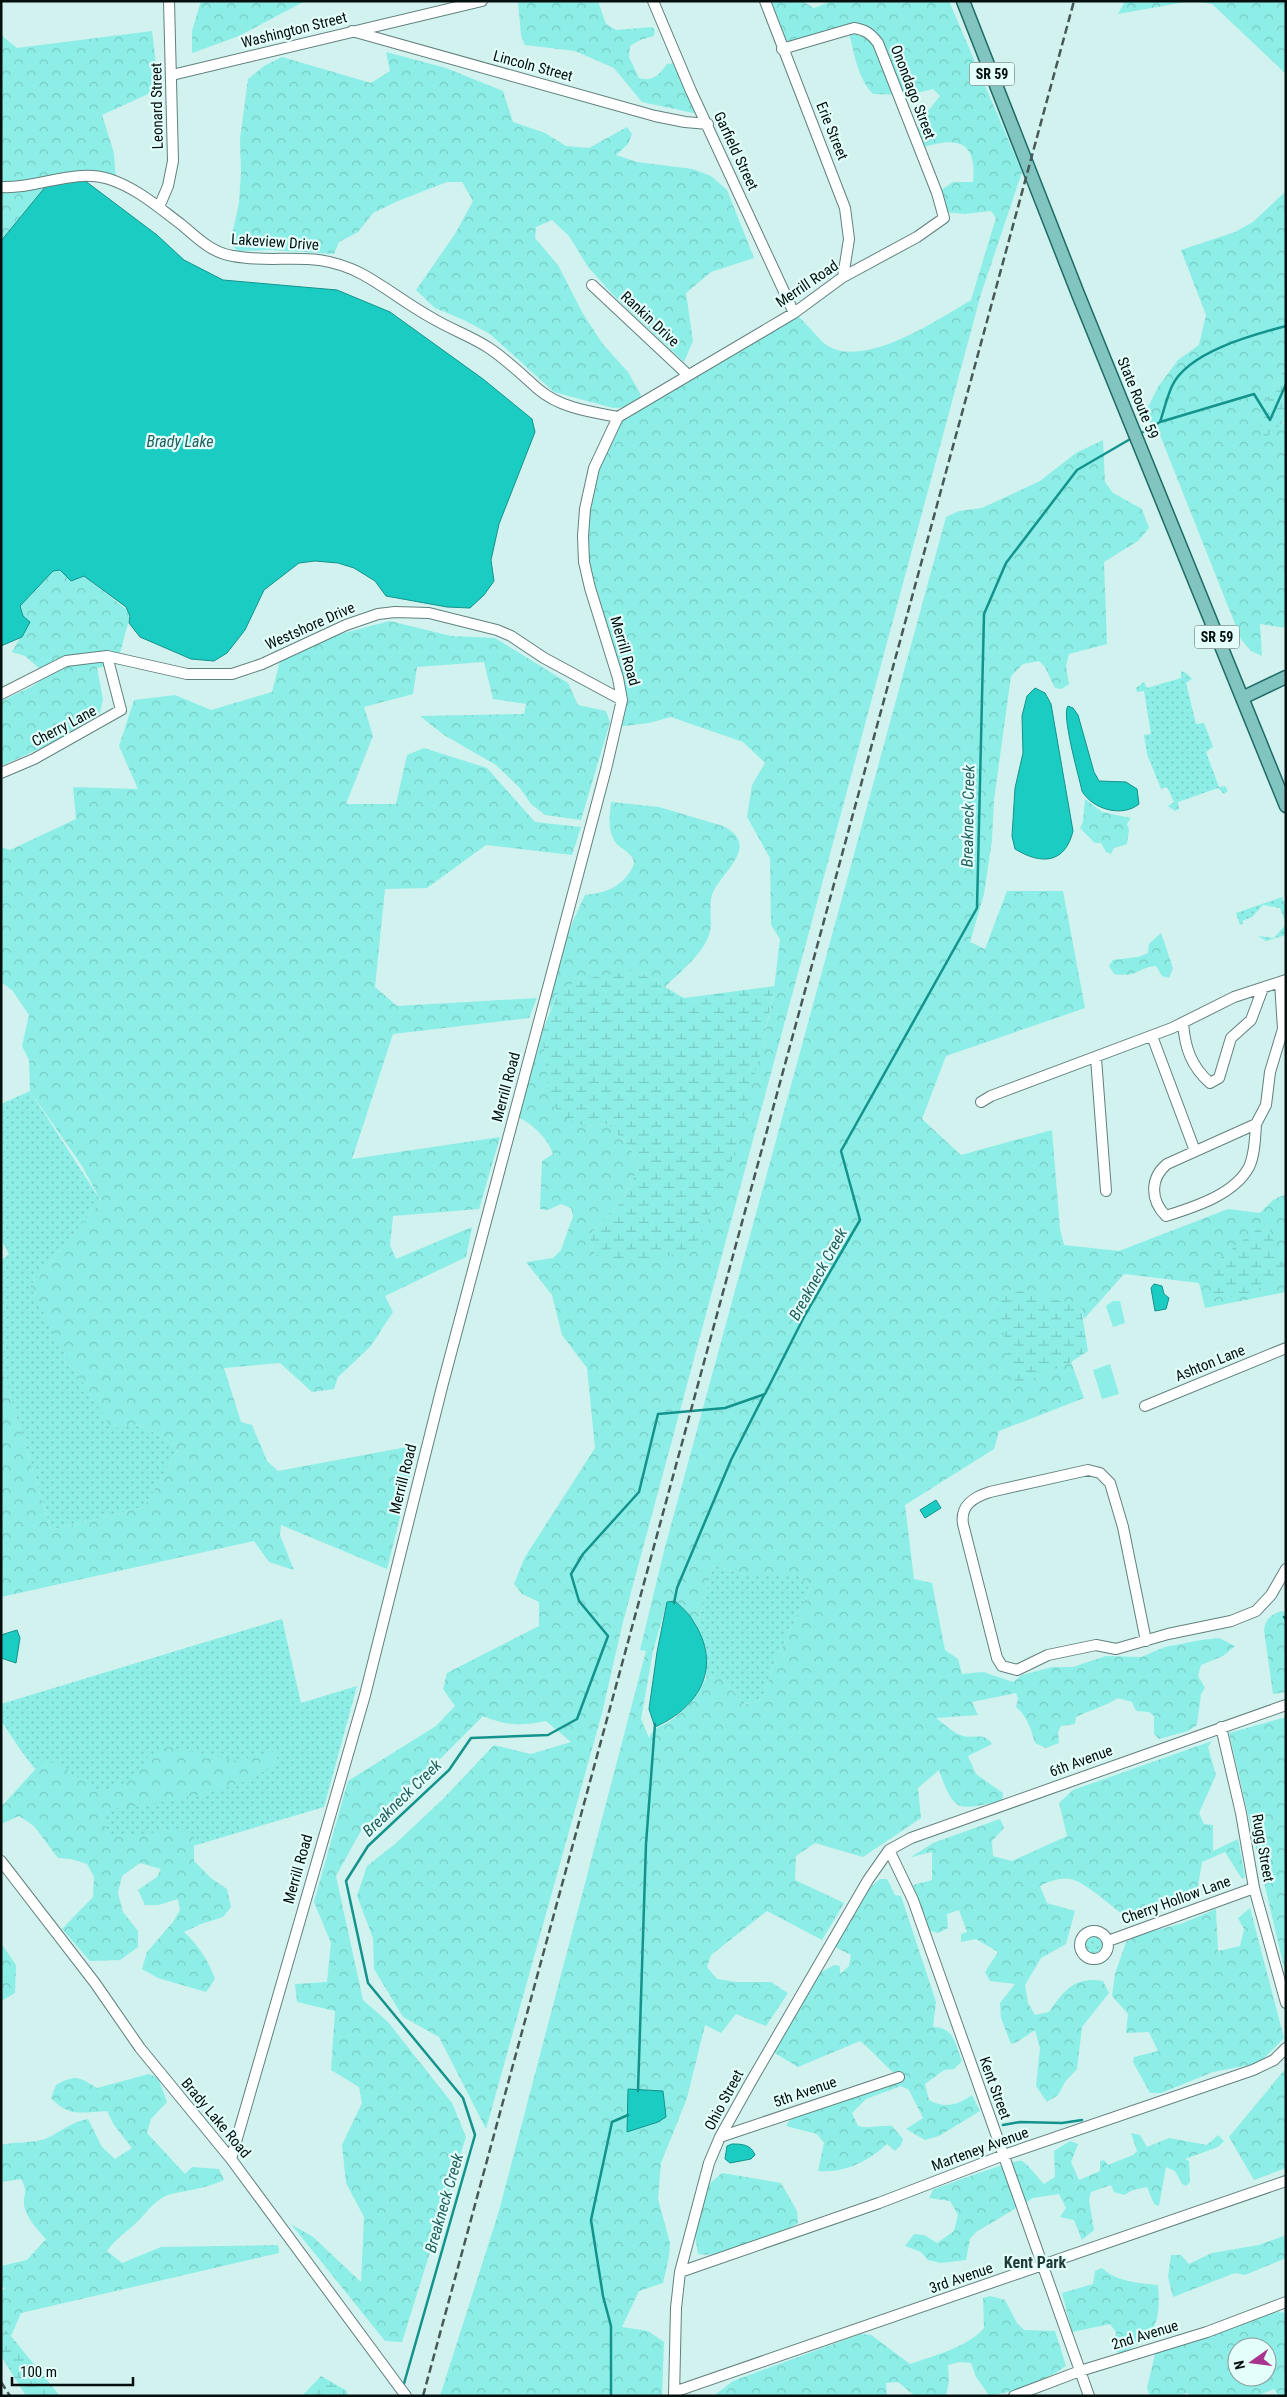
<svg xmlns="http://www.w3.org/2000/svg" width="1287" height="2397" font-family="'Roboto Condensed',sans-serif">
<defs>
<pattern id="grass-dots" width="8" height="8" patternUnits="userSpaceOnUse" patternTransform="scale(1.25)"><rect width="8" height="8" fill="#8ceee6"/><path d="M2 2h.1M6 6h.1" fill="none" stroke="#77cbc4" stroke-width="1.8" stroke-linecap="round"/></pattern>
<pattern id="forest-crowns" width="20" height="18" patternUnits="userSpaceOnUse" patternTransform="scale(1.25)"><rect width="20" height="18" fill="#8ceee6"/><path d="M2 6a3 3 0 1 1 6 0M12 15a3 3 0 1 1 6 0" fill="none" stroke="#77cbc4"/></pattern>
<pattern id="wetland-marsh" width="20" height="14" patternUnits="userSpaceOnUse" patternTransform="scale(1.25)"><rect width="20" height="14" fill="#8ceee6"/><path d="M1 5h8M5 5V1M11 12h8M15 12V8" fill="none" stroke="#77cbc4"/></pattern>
</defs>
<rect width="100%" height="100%" fill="#d1f2ef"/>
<path fill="url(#grass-dots)" d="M1181 671 1186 673 1192 679 1186 683 1196 724 1204 723 1213 747 1206 752 1219 787 1225 786 1228 791 1224 794 1218 788 1178 802 1179 809 1175 811 1168 806 1174 802 1167 787 1161 789 1147 754 1144 735 1151 734 1144 691 1137 692 1136 688 1144 682 1147 688 1181 678Z
M1282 897 1286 907V935L1266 941 1258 936 1274 938 1286 924 1280 908 1263 905 1252 917 1242 921 1243 924 1240 925 1236 913Z
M30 1091 101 1201 30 1286 136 1424 159 1435 179 1448 144 1507 51 1530 1 1367V1261L9 1254 1 1240V1104Z
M713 1565 746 1575H797L810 1589 774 1664 762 1700 741 1705 736 1694 721 1677 706 1678V1649L697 1628Z
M282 1619 301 1703 357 1686 324 1807 112 1870 22 1752 1 1721V1704Z
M1084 1945a10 10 0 1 1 20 0a10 10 0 1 1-20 0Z"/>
<path fill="url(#forest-crowns)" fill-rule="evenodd" d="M201 1H305L239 36 192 53V31Z
M518 1H598L606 24 616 30 652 27 655 30 654 36 640 40 630 46 629 57 639 78C653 82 659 75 667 64L675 63 698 114 642 102 614 68 575 51 525 45 521 36Z
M765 1H802L814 8 832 1H949L1022 172 981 294 623 1622 602 1713 486 2129 439 2037 403 2017 374 1969 373 1938 357 1896 367 1866 395 1844 443 1799 494 1745 531 1754 571 1742 546 1721C521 1726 507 1726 483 1716L438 1761 362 1829 336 1876 363 2000 388 2022 452 2103 466 2137 402 2342 385 2341 291 2224 313 2237 361 2282 364 2217 346 2183 342 2145 362 2103 359 2087 331 2070 335 2011 297 2002 295 1984 327 1982 331 1943 314 1902 348 1781 436 1726 455 1706 443 1689 447 1673 539 1626V1602L522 1594 514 1584 525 1557 595 1448 587 1368 562 1335 552 1295 526 1262 553 1258 561 1250 573 1216 571 1208 561 1204 548 1210 540 1209 542 1161 553 1154C547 1137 534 1126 519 1117L542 1032 551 1102 584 1126 608 1124 631 1149 639 1167 622 1201 589 1235 595 1254 762 1047 773 997 780 939 771 925 770 858 747 817 752 785 765 763 743 742 671 717 649 723 616 727 622 700 584 562 594 468 618 417 634 407 613 408 554 392 490 334 464 320 435 308 416 290 455 234 473 201 462 182H447L398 201 373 213 358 232 339 242 334 254 271 250 238 251 230 244 239 203 241 172 240 139 248 79 264 66 282 57 371 83 390 71 386 52 446 68 503 91 513 122 545 133 566 146 589 148 627 127 632 134 628 144 616 155 637 162 693 169 711 176 727 190 754 258 711 272 686 293 693 341 684 362 616 298 588 267 569 236 552 220 536 227 535 238 558 265 582 312 602 343 628 372 641 395 635 406 794 313C806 321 820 343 830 347 868 367 939 319 971 300L996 218 991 211 965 214 944 212 937 193 953 182H973C977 142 959 136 924 147L919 138 918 123 940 96 933 89 908 95 873 94C857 78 854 51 848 29L782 49Z
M1125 1H1191L1118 14Z
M1196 1H1286V74L1212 4Z
M152 31 159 89 102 115 114 153 116 182 92 175 46 186 1 241V35L17 48Z
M1286 191V366L1258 417 1286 424V628L1260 624 1262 656 1251 651 1241 639 1160 435 1144 415 1158 387 1178 360 1199 345 1206 315 1181 250 1235 232 1253 222Z
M1103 440 1105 482 1113 493 1142 509 1149 528 1138 541 1104 562 1107 644 1069 654 1066 666 1069 684 1062 689 1055 688 1045 667 1039 661 1023 664 1011 676 994 800 992 840 984 894 970 942 985 949 1007 891H1063L1085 1008 946 1056 922 1119 961 1155 1052 1130 1060 1229 1064 1245 1119 1251 1228 1209 1260 1213 1273 1200 1286 1194V1292L1205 1308 1199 1283 1124 1274 1084 1319 1081 1308 1016 1385 1071 1362 1084 1398 999 1431 994 1449 905 1505 914 1579 932 1583 945 1650 958 1659 962 1674 983 1672 1013 1682 1022 1675 1052 1667H1073L1106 1656 1141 1657 1165 1647 1201 1640 1219 1638 1235 1646 1223 1656 1201 1665 1198 1676 1205 1688 1201 1694 1197 1725 1188 1731 1159 1739 1154 1734V1716L1149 1712 1136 1711 1132 1702 1118 1698C1104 1707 1090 1710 1076 1717L1075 1724 1061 1726 1058 1732 1059 1743 1046 1748 1035 1743C1031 1729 1027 1716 1016 1707L1018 1699 1016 1693 972 1702 978 1715 936 1718C943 1723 953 1733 963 1736 975 1739 984 1732 992 1744L968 1756 976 1774 1003 1793 1002 1801C959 1809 955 1816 939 1770L918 1788 921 1818 863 1857 815 1843 796 1856 795 1880 844 1903 822 1940 767 1911 711 1955 707 1967 717 1979 736 1982H771L788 1993 766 2026 736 2014 721 2033 705 2025 687 2098 661 2163 658 2199 670 2243 669 2256 663 2283 639 2291 622 2327 648 2331 664 2342 662 2396H440L499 2211 646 1651 640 1650 664 1551 946 517 959 511 982 508 1040 481 1076 453ZM713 1565 746 1575H797L810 1589 774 1664 762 1700 742 1705 736 1694 721 1677 706 1678C698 1694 685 1711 670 1721 659 1728 656 1725 649 1738L641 1719 653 1651 667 1602 675 1601 693 1620 697 1628Z
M61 570 68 577 84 576 127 610 130 616 117 664 97 668 103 699 100 713 70 735 1 766V701L33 686 47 675 25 656 12 652 29 622 23 616 20 606 53 571Z
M390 621 451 636 495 638 568 683 578 705 606 711 610 722 581 820 545 815 531 804 520 788 496 765 444 735 420 716 524 714 526 704 493 699 484 662 417 667 413 694 364 707 373 736 346 804H396L407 755 424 748 487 768 535 822 581 827 572 855 486 845 427 888 385 889 375 987 397 1006 537 998 529 1018 393 1034 352 1159 500 1137 479 1209 393 1216 390 1245 396 1259 472 1227 466 1257 385 1296 393 1312 370 1347 338 1377 334 1389 312 1392 280 1363 224 1368 241 1422 252 1425 267 1461 278 1471 418 1445 387 1569 281 1525 280 1535 294 1570 269 1562 254 1541 1 1597V1367L51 1530 144 1507 179 1448 159 1435 136 1424 112 1429 66 1356 30 1286 101 1201 82 1166 30 1091 29 1060 22 1046 29 1015 12 990 1 982V847L10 850 76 819 73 787 138 789 119 746 134 700 175 695 211 710 272 692 281 657 325 638Z
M1085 799 1102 812 1131 818 1127 824 1129 829 1127 844 1114 848 1111 854 1106 852 1101 843H1095L1080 828 1083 822Z
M611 802 659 807 723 826C763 846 719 873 712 895 708 909 714 924 708 938 700 956 679 973 665 987L636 970 557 995 550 1010C551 970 568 931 585 895 604 893 621 888 631 870 633 867 635 863 633 859 631 854 623 849 619 846 606 834 610 817 611 802Z
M1161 933 1173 968 1169 978 1162 976 1156 966C1138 967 1139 978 1114 974L1109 966 1113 960 1138 957 1148 953 1149 944Z
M1281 1611 1286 1613V1692L1273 1694 1264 1630C1266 1618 1271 1615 1281 1611Z
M1286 1717V1976L1229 1733Z
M1212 1741 1208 1747 1216 1775 1199 1813 1204 1824 1213 1825V1851L1238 1839 1245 1877 1242 1879 1225 1852 1202 1862 1197 1892 1125 1917C1115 1908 1082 1880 1070 1879 1060 1877 1048 1882 1040 1886L1047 1903 1075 1911 1066 1944 1041 1958 1025 1985 1028 2003 1035 2015 1049 2012C1064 1991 1074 1976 1103 1981L1109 1993 1082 2027 1077 2069 1065 2082 1058 2095 1047 2102 1036 2086 1040 2048 1035 2030 1017 2042 1011 2044 1001 2018 1000 2003 1015 1984 990 1981 985 1972 998 1952 976 1939 961 1942V1934L967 1932 959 1910 947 1914 948 1928 938 1933 928 1930 913 1885 932 1880V1852L911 1857 933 1843 1000 1819 1004 1828 992 1841 993 1856 1012 1861 1067 1836 1059 1803 1073 1790Z
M164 1746 237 1761 281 1749 273 1767 243 1782 213 1792 142 1806 117 1808 102 1816 108 1834 141 1835 171 1829 194 1834V1861L212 1879 227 1889 231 1907 223 1917 201 1924 184 1932C199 1946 208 1960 215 1979L206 1992 158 1978 142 1969 147 1952 173 1922 180 1910 178 1899 158 1905H145L138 1890 157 1877 161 1869 140 1863 122 1876 118 1893 123 1912 138 1931V1947L120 1960 90 1961 62 1929 93 1897 94 1877 87 1864 71 1859 58 1858 34 1826 19 1816 1 1824V1807L42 1762H56L99 1792 123 1784 136 1773 148 1757Z
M880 1879H887L895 1895 901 1896 936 2002 933 2027C954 2027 955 2044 962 2061L954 2069 944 2070 925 2084 929 2100C945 2109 958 2105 972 2095L980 2111 939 2136 925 2140 906 2129 923 2118 909 2090 901 2086 866 2099 852 2113 858 2126C870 2129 879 2125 892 2126L903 2139 901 2145 895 2151 887 2144C867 2162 845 2173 818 2171L824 2143 817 2134 786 2126 792 2116 891 2086 899 2077C883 2065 875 2053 860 2041L798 2067 773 2052 820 1973 834 1965 840 1966V1974L849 1966 851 1955 835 1947 836 1943 868 1889Z
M1250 1908 1284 2038 1259 2063 1213 2072 1161 2093H1150L1133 2062 1134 2057 1158 2051 1149 2032 1126 2033 1128 2014 1112 1996 1115 1974 1126 1942 1139 1935 1183 1923 1216 1909 1218 1951 1240 1946 1244 1929 1238 1918Z
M1 1943 16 1965 15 1993 1 2001Z
M1286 2068V2168L1254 2180 1229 2137Z
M149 2074 158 2078 167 2102 151 2119 147 2133 185 2174 192 2167 219 2169 224 2180C206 2188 190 2190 171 2194 156 2198 148 2211 138 2221 127 2232 116 2238 107 2251L122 2263 161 2247 278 2245 279 2253 21 2313 11 2336 1 2324V2291L6 2288 1 2287V2266L27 2260 46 2239C38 2230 26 2218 24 2205 23 2192 29 2194 21 2179L1 2182V2145C14 2142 34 2143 45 2139 59 2133 73 2121 88 2119L102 2147 115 2159 132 2148 114 2125 107 2111C83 2112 69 2118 51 2098L56 2085C77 2074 78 2077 97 2088Z
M1131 2133 1140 2135 1147 2147 1169 2138 1207 2145 1218 2135 1224 2141 1218 2147 1185 2159 1189 2161 1190 2182 1186 2186 1182 2184 1175 2171 1166 2167 1159 2206 1154 2204 1147 2187 1133 2190 1124 2195 1114 2192 1111 2185 1091 2192 1089 2200 1094 2230 1082 2240 1074 2220 1060 2217 1066 2208 1059 2194 1033 2198 976 2232 970 2239 966 2260 941 2263 928 2260 921 2252 905 2246 914 2234 924 2235 937 2243 954 2231 958 2215 950 2201 929 2198 933 2190C943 2186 1018 2158 1022 2161 1030 2166 1037 2177 1044 2184L1055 2177 1054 2151 1070 2141 1078 2144 1071 2162 1079 2180 1100 2171V2161L1104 2160 1108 2165 1133 2155 1137 2151Z
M722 2173 781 2183 797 2211 798 2223C776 2237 724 2259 698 2254L694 2229 708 2185Z
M1286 2235V2258L1245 2275 1235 2273 1173 2297 1168 2277 1171 2255H1181L1189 2264 1212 2253 1259 2245Z
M1102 2268C1117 2282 1138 2283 1158 2285 1161 2324 1155 2337 1120 2354L1114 2349 1116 2332 1110 2324 1072 2332 1062 2293 1093 2284 1095 2271Z
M990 2296 1005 2300 1017 2323 1024 2330 1055 2331 1066 2366C1044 2381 1016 2393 989 2395L976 2377 971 2363 959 2362 948 2365 949 2381 946 2396H915L898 2382 886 2383 887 2396H717L716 2394 733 2381 861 2334 871 2335 910 2364C933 2356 968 2347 984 2328L983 2298Z
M1277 2312 1286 2313V2396H1279L1274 2389 1257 2396H1192L1187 2393 1175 2396H1150L1147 2388 1155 2354ZM1237 2347H1267V2377H1237Z"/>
<path fill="url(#wetland-marsh)" d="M1286 366V424L1283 422 1264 439 1258 417Z
M636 970 684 998 775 986 762 1047 729 1172 695 1248C661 1259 630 1268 595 1254L589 1235 622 1201 639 1167 631 1149 608 1124 584 1126 564 1117 550 1102 542 1032 557 995 568 985 589 978Z
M1267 1222 1286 1275 1241 1297H1215L1207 1268Z
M1024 1289 1081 1308 1088 1351 1071 1362 1016 1386 996 1301Z
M1 2324 60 2396H26L1 2356Z
M321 2376 347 2391V2396H302Z"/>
<path fill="#8ceee6" d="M1113 1301H1120L1125 1323 1113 1327 1106 1306Z
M1110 1364 1119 1394 1102 1399 1093 1370Z"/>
<path fill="#1bccc2" stroke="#14938c" d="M84 180 157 235 184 260 223 280 337 290 390 312 483 379 532 419 535 432 499 524 491 560 494 581 484 595 470 608 447 607 386 596 375 581 354 568 338 563 315 561 299 563 264 590 245 630 227 653 214 661 191 659 140 637 129 623 130 616 126 607 84 576 71 581 60 570 53 571 20 606 23 616 30 622 22 637 1 646V241L46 186Z
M1035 688 1045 693 1051 704 1073 831C1065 864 1041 865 1015 849L1012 836 1015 788 1023 753 1022 716 1027 696Z
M1068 706 1073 708 1078 715 1094 772 1099 781 1126 782 1137 789 1139 804C1122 818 1092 809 1082 791 1079 777 1061 714 1068 706Z
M1154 1284 1162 1286 1164 1294 1169 1298 1166 1309 1155 1311 1151 1288Z
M936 1500 941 1508 925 1518 920 1510Z
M675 1601C681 1607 689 1613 693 1621 723 1666 700 1707 655 1727L649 1709 657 1652 667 1602Z
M17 1630 20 1638 16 1663 1 1658V1635Z
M628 2089 663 2091 666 2117 658 2122 627 2132Z
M732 2144C741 2144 751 2144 755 2155L751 2159 730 2163 725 2159 727 2146Z"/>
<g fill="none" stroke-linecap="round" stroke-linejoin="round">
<path stroke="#14938c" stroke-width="2.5" d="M1160 422C1164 410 1167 397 1172 386 1188 352 1252 335 1286 326
M1138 435 1160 422 1254 394 1270 420 1286 384
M674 1603 677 1588 731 1460 764 1395
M1284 1617 1286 1619
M638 2091 646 1844 655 1724
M1003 2125 1020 2122 1062 2123 1082 2120
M403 2387 475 2135 463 2098 368 1983 346 1881 368 1846 449 1770 471 1738 548 1735 577 1719 608 1636 579 1601 571 1574 583 1554 639 1492 658 1414 725 1408 765 1394 805 1315 860 1220 841 1151 977 908 984 614 1006 563 1077 470 1132 438
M611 2396V2326L603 2296 591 2220 612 2122 628 2115"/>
<defs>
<path id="minor" d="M653 1 691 91 794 313
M765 1 845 208 849 239 843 277
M352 31 655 116 685 122 708 124
M172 75 482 1
M1 187C38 189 73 168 109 179 137 188 159 208 182 225 197 238 212 253 233 256 281 265 312 248 362 274 386 287 408 305 432 318 450 329 471 336 489 348 507 360 521 374 538 389 560 408 591 412 618 417
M159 207 168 186 173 161 169 1
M592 285 688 375
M1 694 66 661 107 656 187 674H232L262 664 346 625 378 614 395 612 429 613 497 630 511 636 544 658 622 700
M1 773 34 759 121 710 107 656
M1183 1023C1185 1048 1191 1066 1210 1083L1219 1078 1231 1038 1251 1020 1263 988
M1152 1036 1195 1151
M1096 1058 1106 1191
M981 1102 991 1096 1172 1028 1234 997 1286 980
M1256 1124C1255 1138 1255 1154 1249 1167 1234 1195 1194 1207 1166 1216 1150 1200 1150 1178 1167 1164Z
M1256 1124 1266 1105 1270 1072 1283 1029 1280 982
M1145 1406 1286 1348
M1146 1641 1123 1527 1110 1483 1100 1473 1088 1470 990 1492C974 1497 960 1505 963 1524L997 1658 1002 1666 1017 1670 1048 1655 1096 1645 1116 1649 1168 1634 1231 1621 1256 1611 1271 1595 1286 1569
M1221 1727 1241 1813 1254 1888 1286 2003
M889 1850 913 1900 1089 2396
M1 1861 95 1983 140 2048 231 2159 406 2396
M1080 1945a14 14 0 1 1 28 0a14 14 0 1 1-28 0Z
M1108 1941 1254 1888
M720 2137 899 2077
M231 2159 365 1695 442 1387 606 769 622 700 618 678 590 588 584 562 583 536 585 509 594 468 618 417 794 313 843 277 917 237 944 218 937 193 878 43C871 34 866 30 854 28L782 49
M680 2272 879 2203 1004 2155 1253 2070 1274 2060 1286 2048
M674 2392 1286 2181
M674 2396 676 2308 680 2272 709 2163 720 2137 749 2085 868 1880 889 1850 911 1838 1286 1705
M1014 2396 1080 2371 1207 2332 1286 2302"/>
<path id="major" d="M963 1 1078 294 1286 806
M1242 698 1286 677"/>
</defs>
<use href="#minor" stroke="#62817e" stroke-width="12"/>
<use href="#major" stroke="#1f6b66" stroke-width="15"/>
<use href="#minor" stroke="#fff" stroke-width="10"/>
<use href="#major" stroke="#81c4c0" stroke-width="12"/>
<path stroke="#465957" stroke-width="2.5" stroke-dasharray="8 4" stroke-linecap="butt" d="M1 2382 10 2396
M423 2396 1074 1"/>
</g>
<g text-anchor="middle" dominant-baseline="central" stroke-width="4.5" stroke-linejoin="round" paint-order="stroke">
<g fill="#e3fefb" stroke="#475755" stroke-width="1">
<rect x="969.5" y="62.5" width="45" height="23" rx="4"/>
<rect x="1194.5" y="625.5" width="45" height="23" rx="4"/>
</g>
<g font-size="14" font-weight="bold" fill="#040f0e">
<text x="992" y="74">SR 59</text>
<text x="1217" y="637">SR 59</text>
</g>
<g font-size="15" fill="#040f0e" stroke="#e3fefb">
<text transform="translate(294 30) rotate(-14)">Washington Street</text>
<text transform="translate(533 66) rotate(15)">Lincoln Street</text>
<text transform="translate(913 92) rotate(69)">Onondago Street</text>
<text transform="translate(157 106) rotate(-91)">Leonard Street</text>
<text transform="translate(832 131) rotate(68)">Erie Street</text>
<text transform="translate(736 151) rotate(65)">Garfield Street</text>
<text transform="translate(275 242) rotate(4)">Lakeview Drive</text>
<text transform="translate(807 284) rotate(-34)">Merrill Road</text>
<text transform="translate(650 319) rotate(43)">Rankin Drive</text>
<text transform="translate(1138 398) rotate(68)">State Route 59</text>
<text transform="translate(310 626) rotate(-24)">Westshore Drive</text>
<text transform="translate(625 651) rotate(74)">Merrill Road</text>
<text transform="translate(64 726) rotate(-28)">Cherry Lane</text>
<text transform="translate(506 1087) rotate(-75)">Merrill Road</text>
<text transform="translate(1210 1363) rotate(-22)">Ashton Lane</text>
<text transform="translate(403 1479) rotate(-76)">Merrill Road</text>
<text transform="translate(1081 1761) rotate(-20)">6th Avenue</text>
<text transform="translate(1263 1848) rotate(80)">Rugg Street</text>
<text transform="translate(298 1869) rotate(-74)">Merrill Road</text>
<text transform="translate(1176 1900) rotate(-20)">Cherry Hollow Lane</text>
<text transform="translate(995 2088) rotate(70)">Kent Street</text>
<text transform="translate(805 2092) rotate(-19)">5th Avenue</text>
<text transform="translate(724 2100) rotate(-62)">Ohio Street</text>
<text transform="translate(216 2118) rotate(50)">Brady Lake Road</text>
<text transform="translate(980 2149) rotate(-20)">Marteney Avenue</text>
<text transform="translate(961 2278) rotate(-19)">3rd Avenue</text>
<text transform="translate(1145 2335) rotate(-17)">2nd Avenue</text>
</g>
<g font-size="16" font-style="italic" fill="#22605c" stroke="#e3fefb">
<text x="180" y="441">Brady Lake</text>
<text transform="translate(968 816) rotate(-89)">Breakneck Creek</text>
<text transform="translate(818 1274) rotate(-61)">Breakneck Creek</text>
<text transform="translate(402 1798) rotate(-44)">Breakneck Creek</text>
<text transform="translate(444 2203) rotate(-74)">Breakneck Creek</text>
</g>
<g font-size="16" font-weight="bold" fill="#1e3b39" stroke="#e3fefb">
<text x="1035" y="2262">Kent Park</text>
</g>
</g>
<rect width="1287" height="2397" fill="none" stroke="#040f0e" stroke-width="5"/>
<g transform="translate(1252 2362) rotate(256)"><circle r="24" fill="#e3fefb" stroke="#8a9e9c"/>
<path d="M0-4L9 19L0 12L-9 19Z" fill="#a9348d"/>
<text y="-8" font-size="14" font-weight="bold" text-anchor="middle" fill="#040f0e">N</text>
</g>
<path d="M12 2377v8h121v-8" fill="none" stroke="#040f0e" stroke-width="2.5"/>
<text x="20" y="2377" font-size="15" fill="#040f0e" stroke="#e3fefb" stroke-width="4" paint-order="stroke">100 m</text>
</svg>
